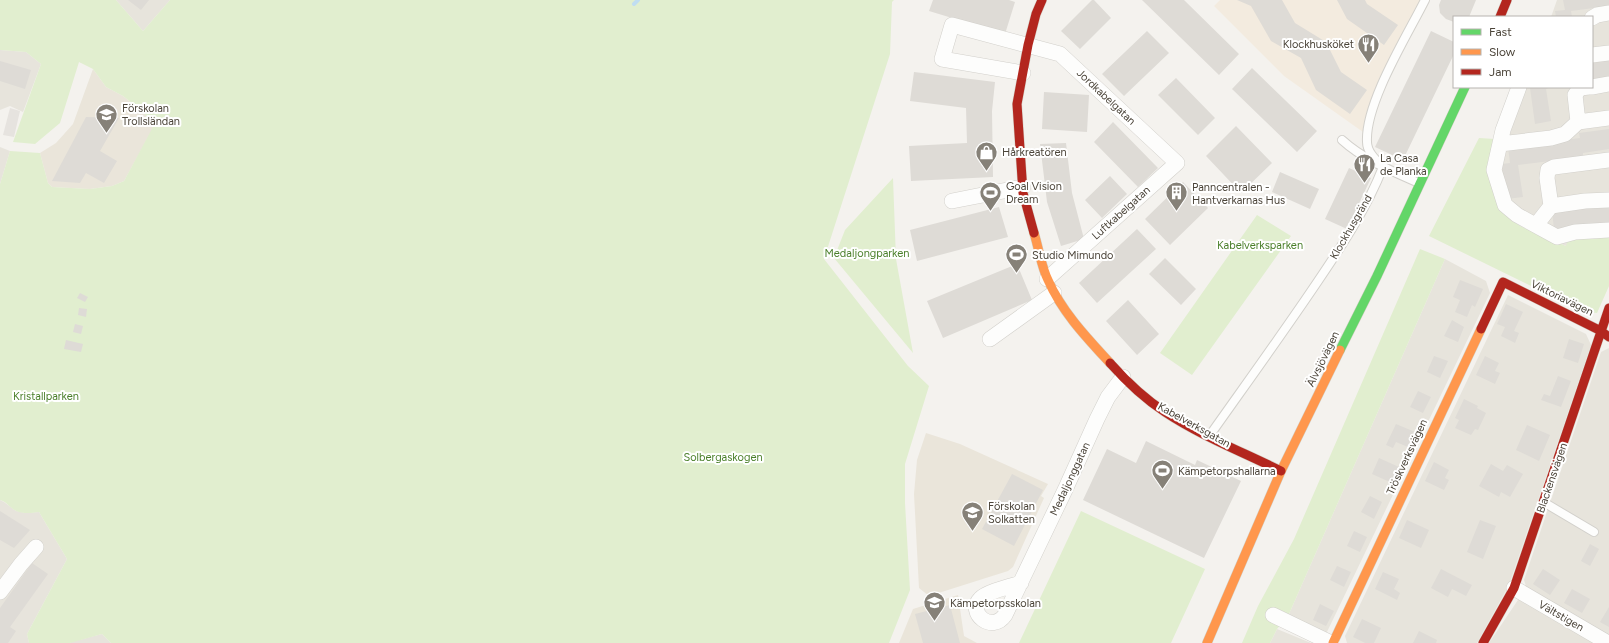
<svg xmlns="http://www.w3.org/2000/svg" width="1609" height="643" font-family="Figtree,sans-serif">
<rect width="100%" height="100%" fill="#f4f2ee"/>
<path fill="#e7e4dc" d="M116 0H170L143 31Z
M1557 0H1609V234L1566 246 1520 226 1500 207 1495 139 1514 87H1592V17H1551Z
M0 50 26 52 41 64 23 112 10 106 0 110Z
M0 147 10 151 0 184Z
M1445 259 1486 281 1490 293 1326 634 1289 614Z
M1508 295 1586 334 1591 345 1509 585 1477 643H1347L1345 636Z
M1609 348V637L1527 589 1524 580 1601 352Z
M0 500 4 502 16 511 26 513 39 512 67 559 27 634 29 643H0Z
M1520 597 1598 643H1489Z
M1277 629 1311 643H1270Z
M102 634 111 643H70L71 642Z"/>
<path fill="#f3ebdf" d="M1220 0H1422L1363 132 1284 76 1214 6Z"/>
<path fill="#eae5da" d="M93 69 106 87 123 96 142 111 155 125 124 181 112 186 90 189 52 187 48 183 40 153 56 143 73 124Z
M926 433 960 444 1048 484 1041 496 1044 498 1013 567 1008 571 929 596 919 588 914 494 917 460Z
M958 595 964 636 977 643H899L913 609Z"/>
<path fill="#e1eecf" d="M0 0H116L143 31 170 0H894L892 2 890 54 824 259 908 366 929 386 905 464V503L910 590 889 643H111L102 634 70 643H29L27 634 67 559 39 512C32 513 23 514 16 511 10 508 7 502 0 500V184L10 151 40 153 48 183 52 187 90 189 112 186 124 181 154 125 142 111 123 96 106 87 93 69 79 62 60 123 35 144 13 142 41 64 26 52 0 50Z
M1479 138 1495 139 1500 207 1520 226 1566 246 1570 234H1609V286L1597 313 1582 311 1429 236Z
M893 178 896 259 913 353 834 258 845 230Z
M1257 215 1291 236 1192 375 1160 353Z
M1420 249 1445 259 1289 614 1277 629 1270 643H1242L1258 606 1294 539Z
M1081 511 1205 569 1171 643H1019Z"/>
<path fill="#e6e3df" d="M10 108 20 111 14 137 3 135Z"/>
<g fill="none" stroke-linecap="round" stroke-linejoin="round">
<path stroke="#c0ddf1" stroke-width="4" d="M634 4 638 0"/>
</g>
<path fill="#dedbd6" d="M128 0H149L141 10Z
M933 0H1009L1015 2 1005 34 929 11Z
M1092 0H1094L1111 18 1080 49 1061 31Z
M1142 0H1184L1239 54 1219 75Z
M1237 0H1282L1295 23 1326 42 1341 72 1367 90 1350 114 1316 90 1301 58 1271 41 1251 6Z
M1337 0H1365L1367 4 1398 25 1384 45 1347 19Z
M1441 0H1476L1469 17H1454V22L1446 19 1440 13 1439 5Z
M1563 0H1609V6L1571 11 1572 17H1556L1555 11 1565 10Z
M1147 31 1169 53 1124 96 1102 74Z
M1431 31 1454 42V54L1403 160 1375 147Z
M1609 56V80L1592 82V63L1606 61V57Z
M0 61 31 70 25 89 0 81Z
M1252 68 1317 131 1297 152 1232 89Z
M914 72 995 82 992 111 993 177 911 181 909 146 967 143 966 108 910 101Z
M1176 78 1215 118 1198 135 1158 95Z
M1538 87H1551L1546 89 1551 121 1535 124 1530 88Z
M1044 92 1089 95 1087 132 1042 129Z
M86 117 119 118 100 151 117 161 104 183 86 173 80 183 52 181Z
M1113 122 1158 168 1138 187 1094 142Z
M1236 126 1272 163 1241 193 1206 156Z
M1609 129V149L1583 153V157L1518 165 1523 197 1506 199 1502 164 1510 163 1508 147 1580 138 1579 133Z
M1066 143 1072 193 1084 239 1061 246 1047 202 1040 144Z
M1349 168 1371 178 1347 229 1325 219Z
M1280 172 1319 189 1310 209 1272 192Z
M1110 176 1127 194 1102 218 1085 200Z
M1183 182 1208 208 1170 245 1145 219Z
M1609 204V224L1554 230 1552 210Z
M999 207 1008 237 917 261 910 230Z
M1137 229 1156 249 1097 303 1079 283Z
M1165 258 1196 289 1181 305 1149 274Z
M1017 264 1032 300 943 338 927 301Z
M1460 280 1483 289 1475 307 1472 305 1467 317 1455 312 1460 300 1453 297Z
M80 293 88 297 85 302 77 298Z
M1128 300 1159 334 1137 355 1106 321Z
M1506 304 1523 312 1514 331 1519 333 1515 343 1501 336 1505 327 1497 324Z
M79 308 87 309 86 317 78 315Z
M1452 320 1464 327 1458 342 1444 336Z
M75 324 83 326 81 334 73 332Z
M1569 339 1584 344 1578 363 1563 358Z
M66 340 83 344 81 352 64 349Z
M1434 356 1448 361 1440 378 1427 372Z
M1485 356 1499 363 1495 371 1500 373 1495 384 1476 375Z
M1558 376 1571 381 1561 407 1541 400 1544 394 1550 396Z
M1418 391 1431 397 1423 413 1410 407Z
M1464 399 1478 406 1477 408 1486 413 1478 430 1475 429 1471 435 1455 428 1459 420 1455 418Z
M1396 424 1415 432 1408 447 1396 442 1393 448 1386 445Z
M1527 425 1550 435 1539 461 1516 450Z
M1146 441 1195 465 1197 460 1241 481 1204 558 1083 500 1107 449 1136 463Z
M1379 458 1399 467 1392 483 1372 474Z
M1434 462 1449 470 1445 478 1449 480 1444 490 1425 481Z
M1491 464 1503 471 1507 465 1523 474 1510 497 1501 492 1499 497 1479 486Z
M1012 474 1043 490 1014 546 982 529Z
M1370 496 1382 502 1374 519 1361 512Z
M0 511 30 530 14 548 0 540Z
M1407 520 1429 530 1421 548 1399 538Z
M1480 520 1496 526 1483 559 1467 552Z
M1354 531 1367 537 1360 552 1347 546Z
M1590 544 1599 549 1590 566 1581 561Z
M32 563 48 574 10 627 16 631 8 643H0V608Z
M1337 566 1351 572 1344 587 1330 580Z
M1441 569 1472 585 1466 596 1452 589 1448 597 1431 588Z
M1543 569 1560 580 1550 595 1533 584Z
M1383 572 1399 579 1394 589 1400 593 1397 600 1375 589Z
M1572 589 1590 599 1582 613 1564 603Z
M1320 604 1334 611 1326 626 1313 620Z
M950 605 960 643H923L915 614Z
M1609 607V627L1600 622Z
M1362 619 1381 628 1374 643H1365L1353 637Z
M1419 631 1437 640 1436 643H1413Z"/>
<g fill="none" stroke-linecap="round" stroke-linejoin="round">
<defs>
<path id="lane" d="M1342 140C1364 160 1392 171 1419 183
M1210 435C1246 384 1283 333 1318 281 1343 244 1367 208 1383 167 1376 160 1367 152 1367 142 1365 103 1407 36 1425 0
M1545 503 1594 532"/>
<path id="street" d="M1592 18 1597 15 1609 13
M1592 55 1609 53
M1023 73 942 59 952 25 1060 54 1177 163 1047 279
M1519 87 1503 130 1494 170 1505 205 1517 215 1557 237 1575 232 1609 230
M1592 87 1609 84
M1578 122 1575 95 1580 88 1589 87
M1500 144 1551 138 1565 134 1578 122 1609 118
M952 201 1023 187
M1551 206 1547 178 1548 170 1554 167 1609 160
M1536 225 1551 206 1585 201 1609 200
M990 339 1054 293
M1021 583C1011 586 986 592 980 599 967 613 992 634 1005 615L1065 490 1097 419 1108 397 1123 377
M1514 588 1608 643
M0 592 21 564 36 547
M1273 615 1331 643"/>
<path id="fast" d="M1340 350 1377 276 1465 87"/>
<path id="slow" d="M1034 233C1039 249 1041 266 1048 280 1062 312 1087 338 1110 363
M1207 643 1281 471 1340 350
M1333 643 1481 329"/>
<path id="jam" d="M1500 17 1507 0
M1034 233 1023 193 1017 104 1028 45 1036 14 1042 0
M1481 329 1503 282 1601 331 1609 337
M1110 363C1126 381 1145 399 1165 412 1201 436 1243 452 1281 471
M1483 643 1514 588 1609 308"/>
</defs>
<use href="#lane" stroke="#d2d0cb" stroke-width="10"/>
<use href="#street" stroke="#d2d0cb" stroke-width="16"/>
<use href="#fast" stroke="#d3cfc5" stroke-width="10"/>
<use href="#slow" stroke="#d3cfc5" stroke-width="10"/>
<use href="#jam" stroke="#d3cfc5" stroke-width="10"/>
<use href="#lane" stroke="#fdfdfc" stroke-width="8"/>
<use href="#street" stroke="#fdfdfc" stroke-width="15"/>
<use href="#fast" stroke="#63d668" stroke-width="9"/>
<use href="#slow" stroke="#ff974d" stroke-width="9"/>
<use href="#jam" stroke="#b3261e" stroke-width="9"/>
</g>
<defs>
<symbol id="restaurant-pin" viewBox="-11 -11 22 30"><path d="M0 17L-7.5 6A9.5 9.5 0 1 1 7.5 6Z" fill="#868178" stroke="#fff"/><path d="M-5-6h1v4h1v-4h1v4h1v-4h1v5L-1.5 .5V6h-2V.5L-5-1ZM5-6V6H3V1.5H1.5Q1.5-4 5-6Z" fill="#fff"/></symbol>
<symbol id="school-pin" viewBox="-11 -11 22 30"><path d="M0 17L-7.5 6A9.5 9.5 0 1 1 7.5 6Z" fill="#868178" stroke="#fff"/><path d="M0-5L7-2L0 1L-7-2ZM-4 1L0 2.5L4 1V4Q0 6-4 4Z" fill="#fff"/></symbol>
<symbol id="shop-pin" viewBox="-11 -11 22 30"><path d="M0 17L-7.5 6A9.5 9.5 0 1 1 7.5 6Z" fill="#868178" stroke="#fff"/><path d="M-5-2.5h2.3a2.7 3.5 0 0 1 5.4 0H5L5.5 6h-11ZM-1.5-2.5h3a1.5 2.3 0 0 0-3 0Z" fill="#fff"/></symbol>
<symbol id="stadium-pin" viewBox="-11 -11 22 30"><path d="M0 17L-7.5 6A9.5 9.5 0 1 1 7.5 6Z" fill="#868178" stroke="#fff"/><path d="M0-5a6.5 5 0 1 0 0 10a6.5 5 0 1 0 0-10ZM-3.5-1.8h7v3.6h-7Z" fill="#fff"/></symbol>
<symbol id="building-pin" viewBox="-11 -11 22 30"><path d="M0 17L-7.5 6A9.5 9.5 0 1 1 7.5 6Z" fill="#868178" stroke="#fff"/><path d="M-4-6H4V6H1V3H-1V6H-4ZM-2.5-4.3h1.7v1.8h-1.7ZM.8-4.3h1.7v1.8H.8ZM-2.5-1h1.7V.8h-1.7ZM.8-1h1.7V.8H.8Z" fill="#fff"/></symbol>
</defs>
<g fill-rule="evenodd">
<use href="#restaurant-pin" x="1356" y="32" width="25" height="34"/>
<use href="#school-pin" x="94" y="102" width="25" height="34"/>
<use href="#shop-pin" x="974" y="140" width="25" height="34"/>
<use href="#restaurant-pin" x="1352" y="152" width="25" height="34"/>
<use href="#stadium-pin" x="978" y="180" width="25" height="34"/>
<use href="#building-pin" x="1164" y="180" width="25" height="34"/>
<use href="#stadium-pin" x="1004" y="242" width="25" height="34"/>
<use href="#stadium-pin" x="1150" y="458" width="25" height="34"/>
<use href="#school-pin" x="960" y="500" width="25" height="34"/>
<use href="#school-pin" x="922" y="590" width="25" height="34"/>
</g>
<g text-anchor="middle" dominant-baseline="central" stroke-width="4" stroke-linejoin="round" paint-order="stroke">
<g font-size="11" fill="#4b4439" stroke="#fff" text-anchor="start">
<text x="1354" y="44" text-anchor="end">Klockhusköket</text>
<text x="122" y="108">Förskolan<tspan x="122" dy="13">Trollsländan</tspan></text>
<text x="1002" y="152">Hårkreatören</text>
<text x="1380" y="158">La Casa<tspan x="1380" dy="13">de Planka</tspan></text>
<text x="1006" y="186">Goal Vision<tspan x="1006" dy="13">Dream</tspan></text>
<text x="1192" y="187">Panncentralen -<tspan x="1192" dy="13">Hantverkarnas Hus</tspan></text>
<text x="1032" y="255">Studio Mimundo</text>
<text x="1178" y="471">Kämpetorpshallarna</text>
<text x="988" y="506">Förskolan<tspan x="988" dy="13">Solkatten</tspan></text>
<text x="950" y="603">Kämpetorpsskolan</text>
</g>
<g font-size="11" fill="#4b4439" stroke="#fff">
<text transform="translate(1106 97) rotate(43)">Jordkabelgatan</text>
<text transform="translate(1121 213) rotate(-42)">Luftkabelgatan</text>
<text transform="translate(1351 227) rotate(-60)">Klockhusgränd</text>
<text transform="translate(1562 298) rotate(26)">Viktoriavägen</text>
<text transform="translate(1323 359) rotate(-64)">Älvsjövägen</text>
<text transform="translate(1194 425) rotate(29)">Kabelverksgatan</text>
<text transform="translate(1407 457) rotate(-65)">Tröskverksvägen</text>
<text transform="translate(1552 478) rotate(-71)">Blackensvägen</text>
<text transform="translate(1070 479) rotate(-65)">Medaljonggatan</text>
<text transform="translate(1561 616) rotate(30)">Vältstigen</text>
</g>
<g font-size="11" fill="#4a7f2a" stroke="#fff">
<text x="1260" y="245">Kabelverksparken</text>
<text x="867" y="253">Medaljongparken</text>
<text x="46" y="396">Kristallparken</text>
<text x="723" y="457">Solbergaskogen</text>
</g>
</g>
<rect x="1453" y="16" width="140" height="72" fill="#ffffff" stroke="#b7b4b0"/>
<rect x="1461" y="29" width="20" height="6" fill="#63d668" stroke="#b7b4b0"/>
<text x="1489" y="36" font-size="12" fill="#4b4439">Fast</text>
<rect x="1461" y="49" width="20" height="6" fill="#ff974d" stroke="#b7b4b0"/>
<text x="1489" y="56" font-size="12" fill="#4b4439">Slow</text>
<rect x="1461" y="69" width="20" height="6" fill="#b3261e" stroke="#b7b4b0"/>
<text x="1489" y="76" font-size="12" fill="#4b4439">Jam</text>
</svg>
